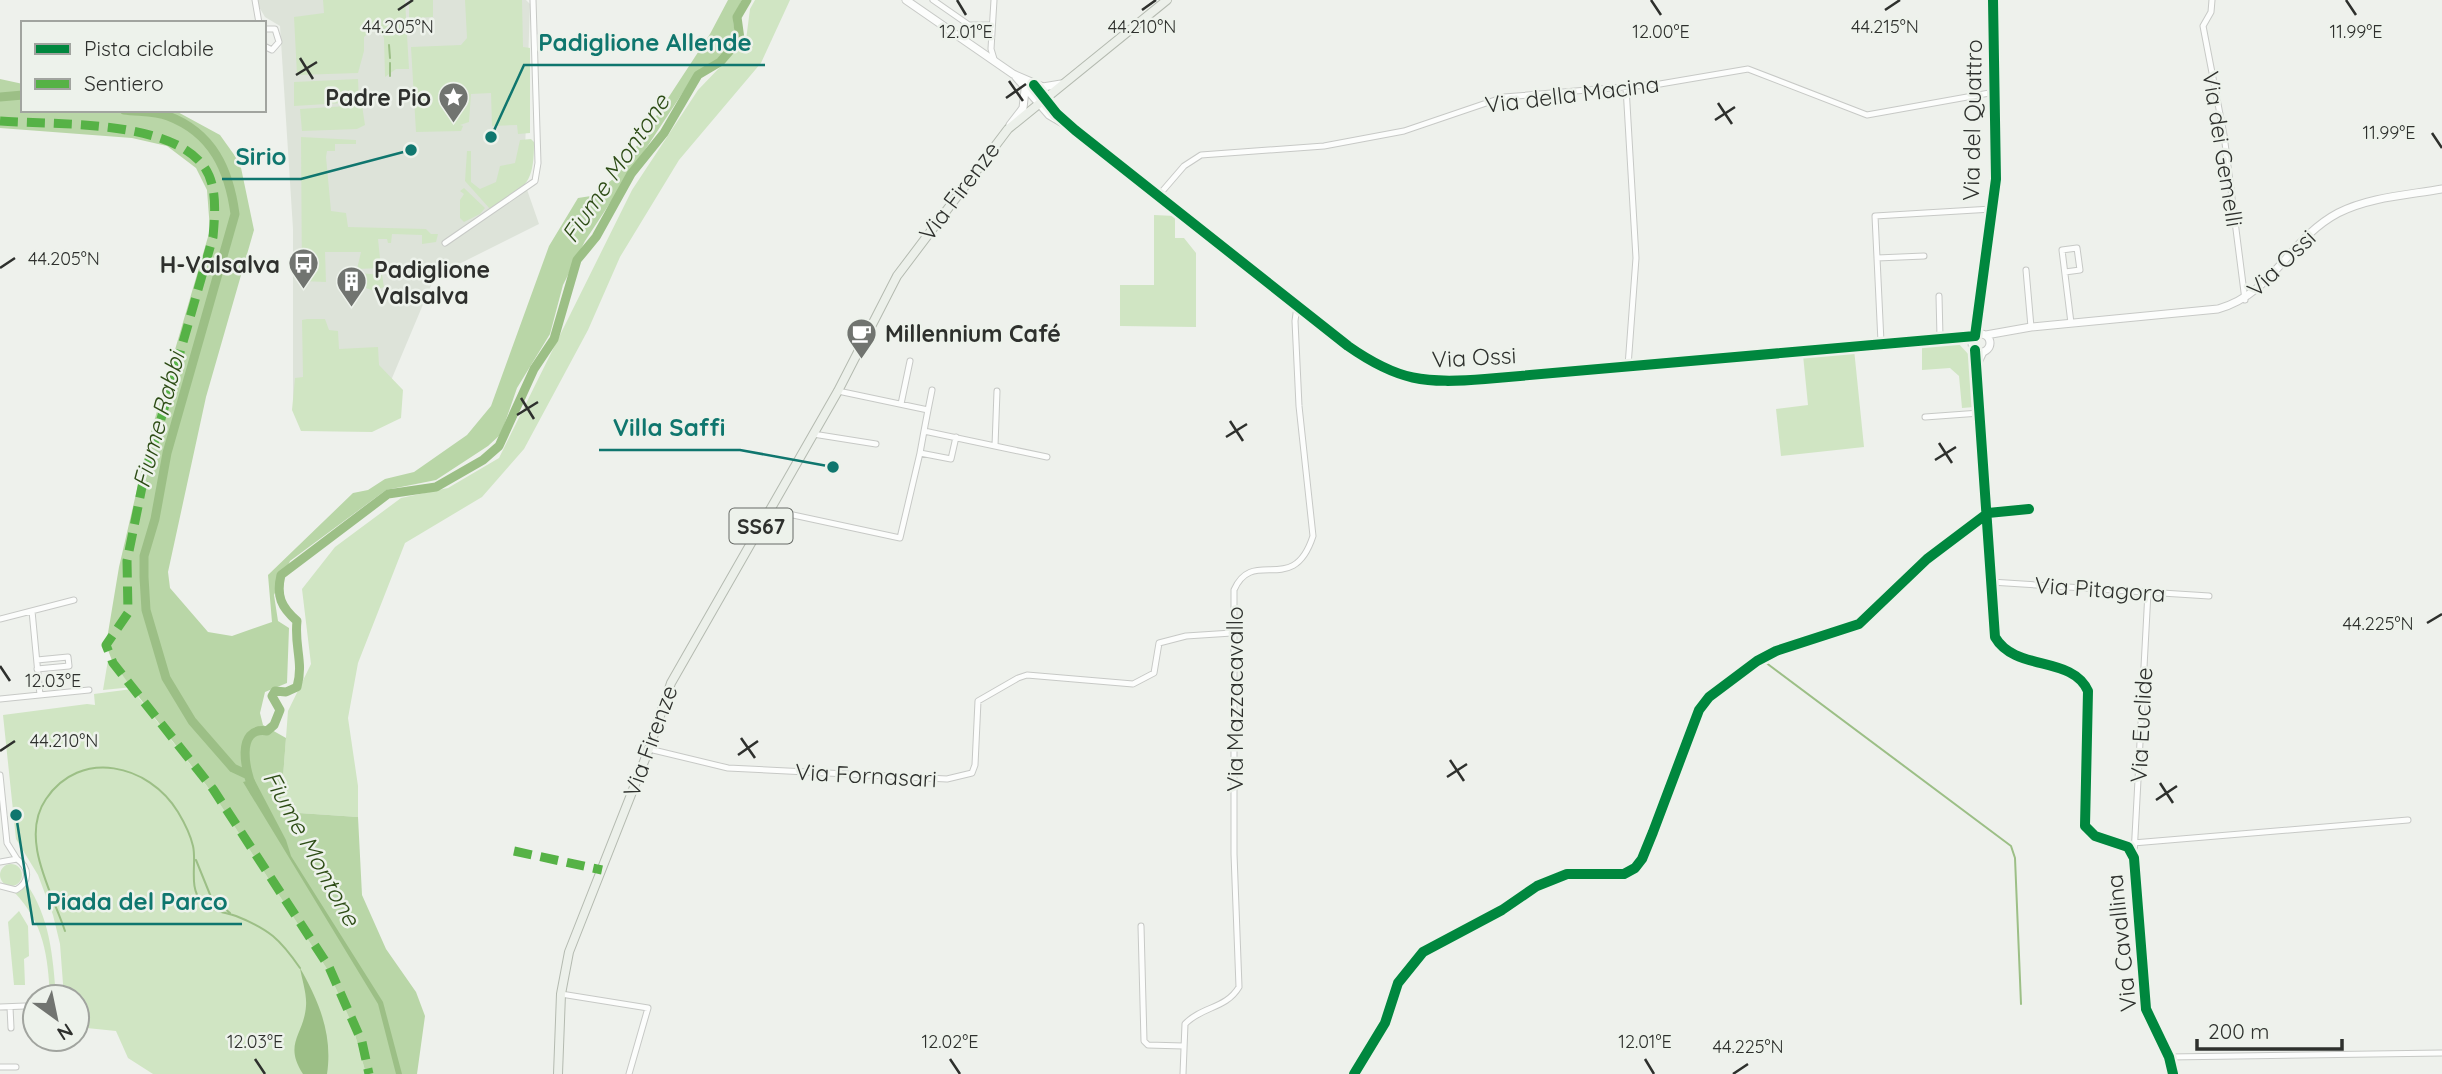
<svg xmlns="http://www.w3.org/2000/svg" width="2442" height="1074" font-family="Quicksand,sans-serif">
<rect width="100%" height="100%" fill="#eef1ec"/>
<path fill="#dde3d9" d="M255 0H526L530 4 524 181 539 224 435 276 387 390 293 403V229L280 26 265 17Z"/>
<path fill="#d0e5c3" d="M323 0H405L409 69H396L385 77 384 38 380 30 373 29 364 37V51L358 73 297 75 294 17 324 13Z
M409 0H433V17L414 18 415 31 413 25H409Z
M465 0H522L523 47 530 48V133L518 134 517 125 492 126 491 93 471 94 469 122 460 125 463 126 461 131 416 132 411 47 461 45 467 38Z
M755 0H790L761 63 679 160 620 257 588 330 524 449 482 497 405 543 358 663 348 718 358 786V817L299 813 280 817 288 711 311 664 302 589 335 547 401 498 448 488 499 458 632 190 698 90 746 40 750 9Z
M358 79 359 102 294 106V82Z
M362 105 365 125 357 129 302 131 300 109Z
M301 137 356 140V144H335V151H327L326 157 331 211 346 213 348 227 426 229 431 234H438L436 242 422 244V235L392 234 391 243H388L387 239H378L381 268 357 269 361 252H325L326 282 302 281Z
M531 139 534 142C534 187 525 186 490 209L465 181 467 151H471V182L480 189 496 182 500 166 515 163 520 140Z
M464 188 485 208 480 214 464 222 460 218V200L464 194 460 191Z
M1154 215 1175 216V238H1184L1196 253V327L1120 326V285H1154Z
M359 273 382 275 384 287 374 291 366 288 359 292 354 275Z
M307 319H325L329 330 338 331 339 349 378 347 379 365 403 390 401 418 372 432 301 431 292 410 295 378 303 377 302 320Z
M1958 343 1970 356 1974 407 1962 408 1959 376 1950 368 1922 370V344Z
M1854 349 1864 447 1781 456 1776 409 1808 405 1803 355Z
M108 660 133 687 103 690Z
M132 689 216 798 327 969 352 1024 366 1074H153L128 1058 116 1031 77 1027V997H64L60 944 53 915 38 875 16 839 3 715 87 704 95 705 94 694Z
M0 875a11 11 0 1 1 22 0a11 11 0 1 1-22 0Z
M26 883C50 917 53 957 56 997H50C48 956 44 923 14 892Z
M19 911 28 926 29 956 24 959 25 985H14L8 922Z"/>
<path fill="#b9d6a7" d="M728 0H742L733 17 735 38 716 60 695 74 585 241 563 285 550 334 517 388 501 434 488 446 436 480 386 490 290 561 274 595 278 621 289 628 287 683 265 692 260 713 263 725 286 738 280 817 299 813 358 817 362 895 386 949 416 992 425 1016 417 1074H366L352 1024 327 969 216 798 113 663 106 645 119 567 148 442 210 230 207 190 196 168 167 146 132 138 0 128V79L23 84V110H174L220 135 240 163 254 230 206 397 168 572 170 588 208 632 232 636 272 622 268 575 353 493 368 490 385 479 414 472 467 435 491 406 549 246 578 198 591 196 617 176 710 34Z"/>
<path fill="#9cbf86" d="M254 779 286 840 291 856 383 1002 402 1074H396L378 1004 243 782Z
M300 968C319 1001 333 1035 327 1074H303C283 1043 304 1035 306 1006 307 994 302 980 300 968Z"/>
<g fill="none" stroke-linecap="round" stroke-linejoin="round">
<path stroke="#9cbf86" stroke-width="2" d="M389 45 390 58
M390 63V76
M1765 662 2011 846 2015 858 2021 1004
M196 860 211 897 230 913
M65 931C52 892 19 838 46 799 80 748 149 764 178 812 184 822 190 833 193 846 197 863 188 888 202 902 211 911 224 912 236 916 269 929 280 939 300 968"/>
<path stroke="#9cbf86" stroke-width="9" d="M0 97 23 95
M124 110C138 112 155 111 168 116 213 133 229 170 235 214L167 453 155 519 144 556V577L146 610 166 678 192 721 233 768 248 775
M254 791C245 772 235 726 267 731L274 725 280 710 272 696 275 691 286 692 297 687C304 662 294 647 297 621 281 607 276 596 281 575L388 494 436 487 483 460 499 446 534 369 554 339 577 260 596 237 631 174 664 133 698 75 720 62 740 39 737 17 747 0"/>
<defs>
<path id="street" d="M255 0 259 23
M933 0 969 25H992
M2212 0 2211 12 2203 26 2224 135 2245 300
M264 29H275L279 42 272 50 264 46
M994 59 991 49 994 0
M1626 87 1636 258 1628 366
M1159 195 1184 166 1201 155 1324 146 1404 131 1504 97 1660 84 1748 69 1867 115 1995 92
M445 243 535 181 538 163 533 0
M1877 258 1924 256
M2026 270 2031 327
M2065 272 2080 270 2077 248 2062 250 2071 323
M1939 296 1940 337
M1975 336 1996 179 1993 0
M1881 342 1875 216 1992 209
M1975 350 1995 637C2015 672 2072 655 2088 691L2085 826 2095 836 2128 847 2134 858 2146 1009 2169 1057 2173 1074
M1978 365 1984 352
M838 391 928 410 932 390
M901 404 910 361
M928 410 924 431 1047 457
M1925 417 1980 413
M924 431 920 453 951 459 956 437
M813 434 876 444
M995 446 997 391
M770 510 900 538 920 453
M1991 582 2209 596
M32 611 40 695
M0 619 74 600
M37 660 68 657 69 666 37 669
M0 699 89 690
M649 749 728 768 947 779 972 773 975 765 978 701 1018 678 1027 675 1133 684 1154 673 1159 643 1186 636 1232 633
M0 775 7 843 17 859
M2133 843 2408 820
M2134 855 2148 592
M0 862 17 859C30 868 30 882 16 890L0 886
M1141 926 1144 1041 1148 1045 1183 1046
M561 994 648 1008 629 1074
M0 1007 25 1006
M10 1007 11 1028
M2169 1057 2442 1053
M0 1067H16
M1183 1074 1185 1024C1202 1006 1226 1009 1239 987L1234 854V590C1253 546 1293 598 1313 536L1299 406 1295 321 1297 306
M1354 1074 1385 1023 1398 983 1423 952 1502 910 1537 886 1567 874H1624L1635 868 1642 859 1653 832 1699 710 1709 697 1757 661 1776 651 1859 624 1927 559 1988 513 2029 509"/>
<path id="secondary" d="M906 0 1013 74 1043 87 1061 84
M1016 77 1049 115 1061 122
M1034 85 1057 114 1075 130 1348 346C1398 381 1425 384 1485 379L1975 336
M1010 125 1023 108 1025 90
M1972 343a9 9 0 1 1 18 0a9 9 0 1 1-18 0Z
M1986 335 2031 327 2218 309C2274 293 2289 239 2338 213 2369 197 2408 195 2442 189"/>
<path id="primary" d="M558 1074 561 994 569 952 649 749 671 683 838 391 897 276 1008 129 1167 0"/>
</defs>
<use href="#street" stroke="#c7c9c6" stroke-width="7"/>
<use href="#secondary" stroke="#c7c9c6" stroke-width="9"/>
<use href="#primary" stroke="#b4bab0" stroke-width="10"/>
<use href="#street" stroke="#fcfdfc" stroke-width="5"/>
<use href="#secondary" stroke="#fcfdfc" stroke-width="7"/>
<use href="#primary" stroke="#ecf0ea" stroke-width="8"/>
<path stroke="#56b246" stroke-width="9" stroke-dasharray="18 9" stroke-linecap="butt" d="M0 121C54 125 165 119 202 164 218 183 215 213 213 237L143 482 127 561 128 613 106 645 113 663 213 789 329 967 362 1042 369 1074
M514 851 602 870"/>
<defs>
<path id="cycleway" d="M1034 85 1057 114 1075 130 1348 346C1398 381 1425 384 1485 379L1975 336 1996 179 1993 0
M1975 350 1995 637C2015 672 2072 655 2088 691L2085 826 2095 836 2128 847 2134 858 2146 1009 2169 1057 2173 1074
M1354 1074 1385 1023 1398 983 1423 952 1502 910 1537 886 1567 874H1624L1635 868 1642 859 1653 832 1699 710 1709 697 1757 661 1776 651 1859 624 1927 559 1988 513 2029 509"/>
</defs>
<use href="#cycleway" stroke="#edf2eb" stroke-width="15"/>
<use href="#cycleway" stroke="#00873e" stroke-width="10"/>
</g>
<path fill="none" stroke="#2e302d" stroke-width="2.5" d="M957 0 966 15M1651 0 1661 15M2346 0 2356 15M398 10 413 0M1142 10 1156 0M1885 10 1900 0M300 58 313 79M296 75 317 62M1009 81 1023 101M1006 98 1026 84M1718 103 1732 124M1715 120 1735 107M2432 133 2442 148M0 268 15 258M521 398 534 419M517 415 538 402M1230 421 1243 441M1226 437 1247 424M1939 443 1952 463M1935 460 1956 447M2427 623 2442 614M0 666 10 681M741 738 755 758M0 751 15 741M738 755 758 741M1450 760 1464 781M1447 777 1467 764M2160 783 2173 803M2156 800 2177 786M255 1059 265 1074M950 1059 960 1074M1645 1059 1654 1074M1733 1074 1748 1064"/>
<defs>
<symbol id="sight-pin" viewBox="-11 -11 22 30"><path d="M0 17L-7.5 6A9.5 9.5 0 1 1 7.5 6Z" fill="#717470" stroke="#edf2eb"/><path d="M0-6L1.8-2.2L6-1.7L2.9 1.2L3.7 5.4L0 3.3L-3.7 5.4L-2.9 1.2L-6-1.7L-1.8-2.2Z" fill="#fff"/></symbol>
<symbol id="bus-pin" viewBox="-11 -11 22 30"><path d="M0 17L-7.5 6A9.5 9.5 0 1 1 7.5 6Z" fill="#717470" stroke="#edf2eb"/><path d="M-5-6H5V4H4V6H2V4H-2V6H-4V4H-5ZM-3.5-4V0h7V-4ZM-3.5 1.2v1.5H-2V1.2ZM2 1.2v1.5H3.5V1.2Z" fill="#fff"/></symbol>
<symbol id="building-pin" viewBox="-11 -11 22 30"><path d="M0 17L-7.5 6A9.5 9.5 0 1 1 7.5 6Z" fill="#717470" stroke="#edf2eb"/><path d="M-4-6H4V6H1V3H-1V6H-4ZM-2.5-4.3h1.7v1.8h-1.7ZM.8-4.3h1.7v1.8H.8ZM-2.5-1h1.7V.8h-1.7ZM.8-1h1.7V.8H.8Z" fill="#fff"/></symbol>
<symbol id="cafe-pin" viewBox="-11 -11 22 30"><path d="M0 17L-7.5 6A9.5 9.5 0 1 1 7.5 6Z" fill="#717470" stroke="#edf2eb"/><path d="M-5.5-4.5H6V0H3Q3 3.5 0 3.5H-2.5Q-5.5 3.5-5.5 0ZM3-3.2v2h1.7v-2ZM-6 4.5H4V6H-6Z" fill="#fff"/></symbol>
</defs>
<g fill-rule="evenodd">
<use href="#sight-pin" x="436" y="80" width="35" height="47"/>
<use href="#bus-pin" x="286" y="246" width="35" height="47"/>
<use href="#building-pin" x="334" y="264" width="35" height="47"/>
<use href="#cafe-pin" x="844" y="316" width="35" height="47"/>
</g>
<g text-anchor="middle" dominant-baseline="central" stroke-width="5" stroke-linejoin="round" paint-order="stroke">
<rect fill="#edf2eb" stroke="#676a66" stroke-width="2" x="729.5" y="508.5" width="63" height="35" rx="5"/>
<g font-size="21" font-weight="bold" fill="#2e302d">
<text x="761" y="526">SS67</text>
</g>
<g font-size="23" fill="#2e302d" stroke="#edf2eb">
<text transform="translate(1572 94) rotate(-7)">Via della Macina</text>
<text transform="translate(1972 120) rotate(-89)">Via del Quattro</text>
<text transform="translate(2223 149) rotate(81)">Via dei Gemelli</text>
<text transform="translate(959 191) rotate(-53)">Via Firenze</text>
<text transform="translate(2281 263) rotate(-44)">Via Ossi</text>
<text transform="translate(1474 357) rotate(-3)">Via Ossi</text>
<text transform="translate(2100 589) rotate(4)">Via Pitagora</text>
<text transform="translate(1234 699) rotate(-90)">Via Mazzacavallo</text>
<text transform="translate(2141 725) rotate(-87)">Via Euclide</text>
<text transform="translate(650 741) rotate(-70)">Via Firenze</text>
<text transform="translate(866 775) rotate(3)">Via Fornasari</text>
<text transform="translate(2121 943) rotate(-96)">Via Cavallina</text>
</g>
<g font-size="23" font-weight="bold" fill="#2e302d" stroke="#edf2eb" text-anchor="end">
<text x="431" y="97">Padre Pio</text>
<text x="280" y="264">H-Valsalva</text>
<text x="374" y="269" text-anchor="start">Padiglione<tspan x="374" dy="26">Valsalva</tspan></text>
<text x="885" y="333" text-anchor="start">Millennium Café</text>
</g>
<g font-size="24" font-style="italic" fill="#2d4c15" stroke="#edf2eb">
<text transform="translate(615 168) rotate(-56)">Fiume Montone</text>
<text transform="translate(158 420) rotate(-75)">Fiume Rabbi</text>
<text transform="translate(312 848) rotate(61)">Fiume Montone</text>
</g>
</g>
<g font-size="18" text-anchor="middle" fill="#2e302d" stroke="#edf2eb" stroke-width="5" stroke-linejoin="round" paint-order="stroke">
<text x="1142" y="33">44.210°N</text>
<text x="398" y="33">44.205°N</text>
<text x="1885" y="33">44.215°N</text>
<text x="966" y="38">12.01°E</text>
<text x="1661" y="38">12.00°E</text>
<text x="2356" y="38">11.99°E</text>
<text x="2389" y="139">11.99°E</text>
<text x="64" y="265">44.205°N</text>
<text x="2378" y="630">44.225°N</text>
<text x="53" y="687">12.03°E</text>
<text x="64" y="747">44.210°N</text>
<text x="255" y="1048">12.03°E</text>
<text x="950" y="1048">12.02°E</text>
<text x="1645" y="1048">12.01°E</text>
<text x="1748" y="1053">44.225°N</text>
</g>
<path fill="none" stroke="#0f766e" stroke-width="2.5" d="M491 137L524 65H765M411 150L301 179H222M833 467L740 450H599M16 815L33 924H242"/>
<g fill="#0f766e" stroke="#edf2eb" stroke-width="2.5">
<circle cx="491" cy="137" r="7"/>
<circle cx="411" cy="150" r="7"/>
<circle cx="833" cy="467" r="7"/>
<circle cx="16" cy="815" r="7"/>
</g>
<g font-size="24" text-anchor="middle" font-weight="bold" fill="#0f766e" stroke="#edf2eb" stroke-width="5" stroke-linejoin="round" paint-order="stroke">
<text x="645" y="51">Padiglione Allende</text>
<text x="261" y="165">Sirio</text>
<text x="669" y="436">Villa Saffi</text>
<text x="137" y="910">Piada del Parco</text>
</g>
<rect x="21" y="21" width="245" height="91" fill="#edf2eb" stroke="#a1a49f" stroke-width="2"/>
<rect x="35" y="44" width="35" height="10" fill="#00873e" stroke="#a1a49f" stroke-width="2"/>
<text x="84" y="56" font-size="21" fill="#2e302d">Pista ciclabile</text>
<rect x="35" y="79" width="35" height="10" fill="#56b246" stroke="#a1a49f" stroke-width="2"/>
<text x="84" y="91" font-size="21" fill="#2e302d">Sentiero</text>
<g transform="translate(56 1018) rotate(147)"><circle r="33" fill="#edf2eb" stroke="#a1a49f" stroke-width="2"/>
<path d="M0-5L12 26L0 18L-12 26Z" fill="#717470"/>
<text y="-10" font-size="19" font-weight="bold" text-anchor="middle" fill="#2e302d">N</text>
</g>
<path d="M2197 1039v10h145v-10" fill="none" stroke="#2e302d" stroke-width="3.5"/>
<text x="2208" y="1039" font-size="21" fill="#2e302d" stroke="#edf2eb" stroke-width="5" paint-order="stroke">200 m</text>
</svg>
